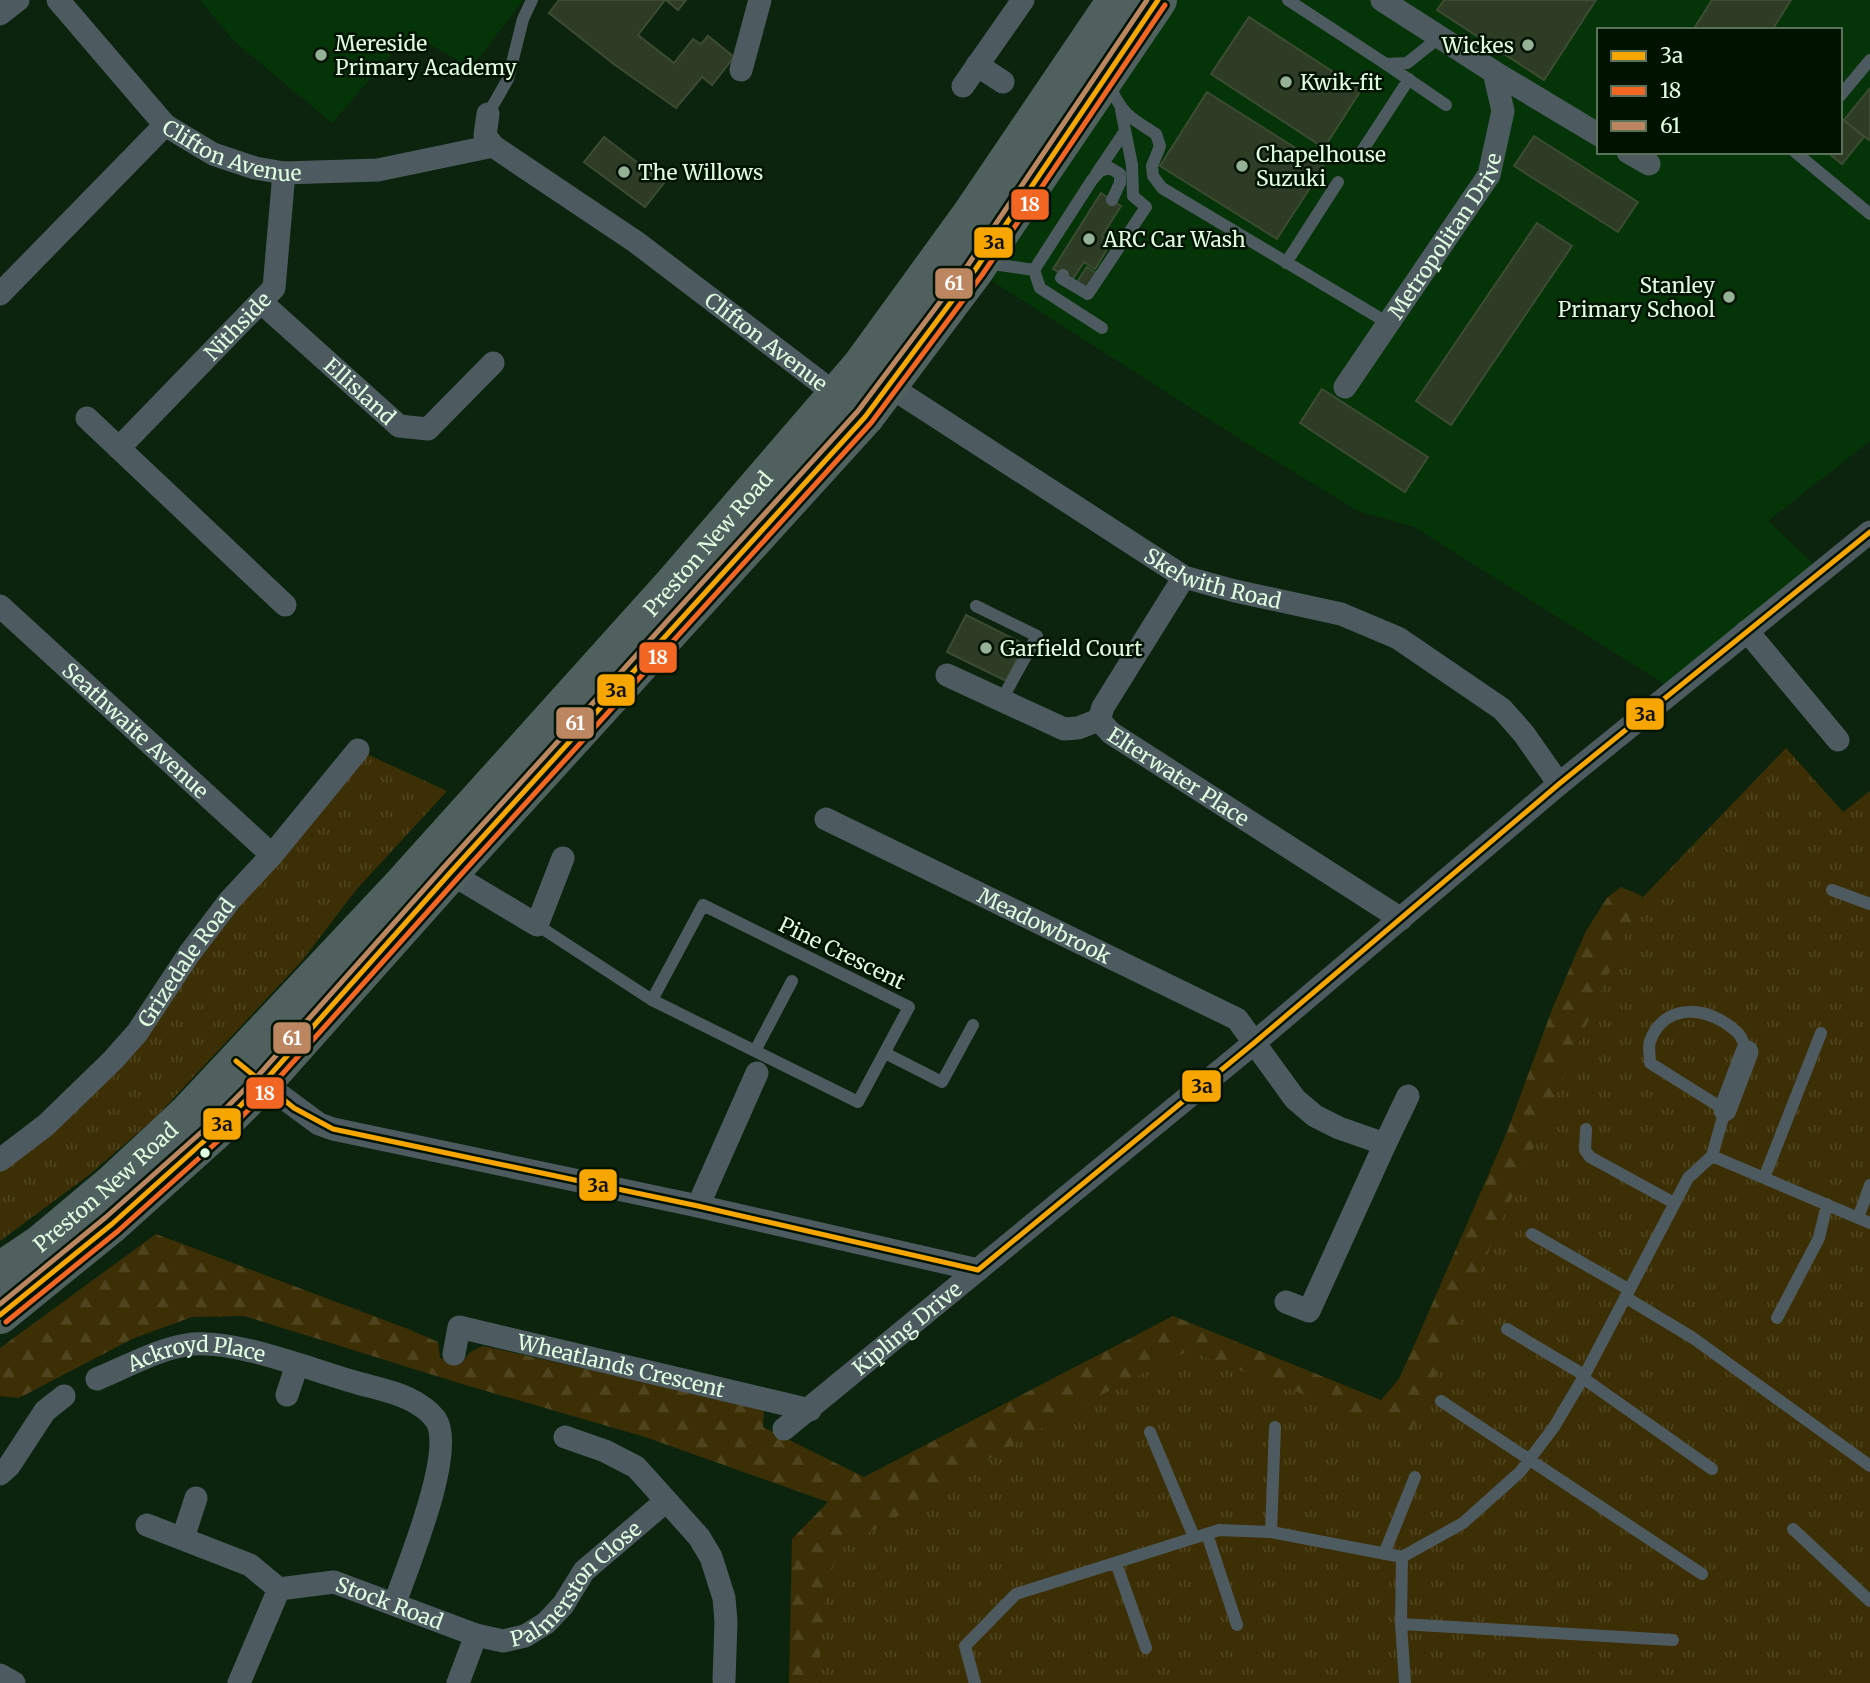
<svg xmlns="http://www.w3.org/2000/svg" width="1870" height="1683" font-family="Merriweather,serif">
<defs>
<pattern id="grass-tufts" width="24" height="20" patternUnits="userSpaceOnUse" patternTransform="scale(1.75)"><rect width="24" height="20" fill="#3c2f05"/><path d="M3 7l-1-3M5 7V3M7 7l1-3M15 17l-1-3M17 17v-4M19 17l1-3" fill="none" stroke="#4f441d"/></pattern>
<pattern id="forest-firs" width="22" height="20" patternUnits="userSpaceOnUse" patternTransform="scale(1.75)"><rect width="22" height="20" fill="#3c2f05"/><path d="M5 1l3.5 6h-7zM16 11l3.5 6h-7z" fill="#4f441d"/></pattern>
</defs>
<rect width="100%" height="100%" fill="#0c240d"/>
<path fill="#053408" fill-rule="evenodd" d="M200 0H523L471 68 410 33 332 123 234 41Z
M1158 0H1870V441L1768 521 1821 571 1674 690 1414 527 1358 511 1251 446 975 270ZM1599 30H1840V152H1599Z"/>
<path fill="url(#grass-tufts)" d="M1786 748 1843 812 1870 791V1683H807L820 1537 1179 1324 1405 1416 1617 924Z
M358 750 447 791 356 890 301 962 155 1118 89 1175 0 1241V1160L46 1125Z"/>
<path fill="url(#forest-firs)" d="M1621 887 1642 896 1411 1431 1358 1415 1188 1351C1107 1390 1029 1433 953 1481 916 1504 882 1528 842 1546L826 1583 818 1683H789L792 1539 828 1502 645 1437 462 1384 244 1316 192 1317 132 1339 19 1398 0 1396V1348L156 1234 408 1329 438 1342 440 1358 462 1363 470 1352 483 1346 764 1409 763 1427 864 1477 1173 1316 1381 1400 1399 1379 1416 1341 1507 1132 1553 1007 1586 931 1607 898Z"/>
<path fill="#2e3c26" stroke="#3c4b32" stroke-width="2" d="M559 0H665L638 35 674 63 693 39 701 44 708 36 734 57 712 85 702 77 676 108 615 65 549 13Z
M666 0H686L678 10Z
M1444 0H1596L1544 80 1437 10Z
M1712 0H1791L1772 30H1693Z
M1249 17 1361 90 1324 148 1211 74Z
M1870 88V138L1869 140 1844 120Z
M1207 92 1324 166 1277 239 1160 166Z
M1842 119 1864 137 1842 164 1827 152H1840V122Z
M1534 136 1638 202 1618 232 1514 166Z
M604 137 664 183 645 207 584 162Z
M1101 193 1121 206 1102 236 1111 243 1095 269 1084 262 1072 280 1053 269Z
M1537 223 1572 246 1451 425 1416 401Z
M1087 267 1099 275 1088 292 1075 285Z
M1322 389 1428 457 1405 492 1300 423Z
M966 615 1024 644 1006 681 947 652Z"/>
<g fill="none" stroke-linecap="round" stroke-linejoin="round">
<path stroke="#4d5b61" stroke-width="12" d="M1288 0 1386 64 1407 63 1440 37
M1386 64 1446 105
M1109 85C1123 115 1129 117 1156 134L1160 146 1152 166 1153 176 1162 188 1388 323
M1840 96 1870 60
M488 114 508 79 523 19 532 0
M1362 151 1409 79
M1795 152 1870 214
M1096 174 1125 131
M986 263 1034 270
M1286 263 1338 182
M1034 270 1092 180 1100 171 1110 168 1120 174V183L1112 200
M1034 270 1040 288 1102 328
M1063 275 1061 278 1088 294 1146 207 1133 196 1132 165 1121 110
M976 606 1037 636 1001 701
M1832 890 1870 904
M537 925 652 1000 858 1102 909 1007 703 905 652 1000
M755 1051 792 981
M885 1053 942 1082 973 1025
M1586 1129 1585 1150 1590 1157 1674 1203
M1712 1156 1725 1110 1650 1063C1650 1057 1648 1047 1650 1041 1666 1000 1711 1007 1738 1033 1742 1037 1745 1046 1747 1052
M1764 1178 1821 1033
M1858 1218 1870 1185
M1532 1234 1628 1289
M1625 1297 1693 1338 1870 1466
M1777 1318 1819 1238 1827 1204
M1507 1329 1584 1375
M1583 1378 1712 1469
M1441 1401 1702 1574
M1150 1432 1194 1537
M1793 1529 1870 1601
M1271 1532 1275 1427
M1207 1534 1237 1625
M1384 1554 1415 1477
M1402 1557 1401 1624 1405 1683
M1116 1563 1146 1648
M1401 1624 1673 1640
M975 1683 965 1646 1016 1594 1219 1530 1271 1532 1402 1557 1463 1523 1520 1472 1554 1427 1583 1378 1688 1178 1712 1156 1870 1223"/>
<g stroke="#4d5b61" stroke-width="23">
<path id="s1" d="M58 0 165 125 213 154 255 168 284 173 378 170 493 146 636 242 846 402"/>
<path d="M1382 0 1494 72 1599 135"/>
<path d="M0 14 18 0"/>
<path d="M977 65 1003 82"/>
<path d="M741 70 760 0"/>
<path d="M963 86 1023 0"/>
<path d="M488 114 485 135 493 146"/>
<path d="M1628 152 1649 164"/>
<path d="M0 294 165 125"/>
<path id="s2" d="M261 302 399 426 428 429 493 363"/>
<path id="s3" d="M880 380 1184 577 1235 591 1341 614 1398 638 1502 709 1524 734 1559 784"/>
<path id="s4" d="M1345 387 1489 175 1503 111 1494 72"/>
<path d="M87 418 285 605"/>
<path id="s5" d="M119 448 274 288 284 173"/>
<path id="s6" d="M0 606 272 855"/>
<path d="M1747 631 1838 740"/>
<path d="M947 675 1064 729 1078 728 1099 720"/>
<path id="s7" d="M1099 720 1111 733 1401 919"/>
<path d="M1099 720 1103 707 1184 577"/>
<path id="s8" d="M826 819 1237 1019 1295 1099 1315 1116 1339 1128 1385 1144 1309 1311 1286 1302"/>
<path d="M450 873 537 925 563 858"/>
<path d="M254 1076 319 1124 333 1129 698 1206 978 1270"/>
<path d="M1725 1110 1747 1052"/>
<path d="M1385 1144 1408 1096"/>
<path id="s9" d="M0 1160 46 1125 113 1060 137 1033 189 954 230 900 272 855 358 750"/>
<path d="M698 1206 757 1073"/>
<path id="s10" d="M454 1354 459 1327 810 1410"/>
<path id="s11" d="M97 1379C126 1367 156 1350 186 1345 228 1337 309 1369 351 1381 373 1388 402 1392 421 1406 426 1409 433 1416 436 1420 456 1452 407 1567 395 1603"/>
<path d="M287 1395 297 1365"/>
<path id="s12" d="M784 1429 1254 1043 1559 784 1870 532"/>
<path d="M565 1437 605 1451 636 1467 699 1537 711 1557 724 1598 726 1622 724 1680"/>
<path d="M0 1474 9 1466 45 1411 64 1396"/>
<path d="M147 1525 250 1565 279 1589"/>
<path d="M183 1538 196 1498"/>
<path d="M0 1675 14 1683"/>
<path id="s13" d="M239 1683 279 1589 334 1582 476 1635 503 1641 525 1636 546 1623 563 1605 584 1571 666 1501"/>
<path d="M458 1683 476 1635"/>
</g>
<g stroke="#50605f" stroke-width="38">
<path id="s14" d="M0 1271 40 1244 114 1182 187 1114 402 885 674 583 861 366 972 213 1116 0"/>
<path d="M0 1315 112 1224 212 1134 262 1084 450 873 865 417 975 270 1158 0"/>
</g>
<defs>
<path id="bus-1" d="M236 1061 294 1108 333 1129 698 1206 978 1270
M978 1270 1254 1043 1559 784 1870 532
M0 1315 112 1224 212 1134 262 1084 450 873 865 417 975 270 1158 0"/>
<path id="bus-2" d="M6 1322 118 1231 218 1141 268 1090 457 879 871 423 982 275 1165 5"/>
<path id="bus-3" d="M0 1304 106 1217 206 1128 256 1078 444 867 858 411 968 265 1147 0"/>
</defs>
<use href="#bus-1" stroke="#001301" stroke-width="10"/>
<use href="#bus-2" stroke="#001301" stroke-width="10"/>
<use href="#bus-3" stroke="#001301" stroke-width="10"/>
<use href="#bus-1" stroke="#f7a600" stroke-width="5"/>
<use href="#bus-2" stroke="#f26522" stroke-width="5"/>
<use href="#bus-3" stroke="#bb8660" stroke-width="5"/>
</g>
<g fill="#96b296" stroke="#001301" stroke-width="2.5">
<circle cx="1528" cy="45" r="7"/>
<circle cx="321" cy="55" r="7"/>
<circle cx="1286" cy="82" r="7"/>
<circle cx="1242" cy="166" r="7"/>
<circle cx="624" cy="172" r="7"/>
<circle cx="1089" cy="239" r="7"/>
<circle cx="1729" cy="297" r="7"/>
<circle cx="986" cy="648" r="7"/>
</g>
<circle fill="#e0fedf" stroke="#001301" stroke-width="2.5" cx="205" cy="1153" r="6"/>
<g text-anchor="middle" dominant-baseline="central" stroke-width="5" stroke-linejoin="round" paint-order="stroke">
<g font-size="21" fill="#e0fedf" stroke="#001301" text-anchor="start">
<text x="335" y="43">Mereside<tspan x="335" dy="24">Primary Academy</tspan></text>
<text x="1514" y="45" text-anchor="end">Wickes</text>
<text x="1300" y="82">Kwik-fit</text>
<text x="1256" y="154">Chapelhouse<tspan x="1256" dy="24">Suzuki</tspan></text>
<text x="638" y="172">The Willows</text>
<text x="1103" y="239">ARC Car Wash</text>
<text x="1715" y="285" text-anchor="end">Stanley<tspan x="1715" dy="24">Primary School</tspan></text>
<text x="1000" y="648">Garfield Court</text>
</g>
<g font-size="21" fill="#e0fedf" stroke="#001301">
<text stroke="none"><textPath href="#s1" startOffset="238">Clifton Avenue</textPath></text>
<text stroke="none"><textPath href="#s4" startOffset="182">Metropolitan Drive</textPath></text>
<text stroke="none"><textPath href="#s5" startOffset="170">Nithside</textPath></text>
<text stroke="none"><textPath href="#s1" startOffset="842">Clifton Avenue</textPath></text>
<text stroke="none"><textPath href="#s2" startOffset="133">Ellisland</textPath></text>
<text stroke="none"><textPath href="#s14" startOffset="1017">Preston New Road</textPath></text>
<text stroke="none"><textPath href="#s3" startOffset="390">Skelwith Road</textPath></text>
<text stroke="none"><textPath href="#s6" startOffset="184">Seathwaite Avenue</textPath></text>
<text stroke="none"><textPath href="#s7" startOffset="98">Elterwater Place</textPath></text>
<text stroke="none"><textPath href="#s8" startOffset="243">Meadowbrook</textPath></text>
<text transform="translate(842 953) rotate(26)">Pine Crescent</text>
<text stroke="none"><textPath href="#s9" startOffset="273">Grizedale Road</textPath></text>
<text stroke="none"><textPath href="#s14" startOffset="135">Preston New Road</textPath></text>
<text stroke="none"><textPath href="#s12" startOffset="159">Kipling Drive</textPath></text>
<text stroke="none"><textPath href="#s11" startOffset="105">Ackroyd Place</textPath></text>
<text stroke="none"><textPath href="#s10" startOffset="194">Wheatlands Crescent</textPath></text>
<text stroke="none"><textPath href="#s13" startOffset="432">Palmerston Close</textPath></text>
<text stroke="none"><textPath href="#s13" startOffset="217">Stock Road</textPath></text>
</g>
</g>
<g stroke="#001301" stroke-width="2.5">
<rect x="1010" y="188" width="40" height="33" rx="7" fill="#f26522"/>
<rect x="973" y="226" width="41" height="33" rx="7" fill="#f7a600"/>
<rect x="934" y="267" width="40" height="33" rx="7" fill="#bb8660"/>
<rect x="638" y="641" width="40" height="33" rx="7" fill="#f26522"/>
<rect x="596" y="673" width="40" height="34" rx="7" fill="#f7a600"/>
<rect x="1625" y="697" width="40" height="34" rx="7" fill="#f7a600"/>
<rect x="555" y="706" width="40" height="34" rx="7" fill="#bb8660"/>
<rect x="272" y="1021" width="40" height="34" rx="7" fill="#bb8660"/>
<rect x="1181" y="1069" width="41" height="34" rx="7" fill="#f7a600"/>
<rect x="245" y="1076" width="40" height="34" rx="7" fill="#f26522"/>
<rect x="202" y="1107" width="40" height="34" rx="7" fill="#f7a600"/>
<rect x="578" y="1168" width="40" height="34" rx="7" fill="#f7a600"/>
</g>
<g font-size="19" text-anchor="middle" font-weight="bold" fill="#fff">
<text x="1030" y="211">18</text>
<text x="954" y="290">61</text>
<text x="658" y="664">18</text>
<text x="575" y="730">61</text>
<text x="292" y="1045">61</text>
<text x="265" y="1100">18</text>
</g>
<g font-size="19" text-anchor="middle" font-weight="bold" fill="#111">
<text x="994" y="249">3a</text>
<text x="616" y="697">3a</text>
<text x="1645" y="721">3a</text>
<text x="1202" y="1093">3a</text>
<text x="222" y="1131">3a</text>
<text x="598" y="1192">3a</text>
</g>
<rect x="1597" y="28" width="245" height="126" fill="#001301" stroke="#5a715a" stroke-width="2"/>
<rect x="1611" y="51" width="35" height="10" fill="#f7a600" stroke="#5a715a" stroke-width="2"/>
<text x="1660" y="63" font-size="21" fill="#e0fedf">3a</text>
<rect x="1611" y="86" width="35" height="10" fill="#f26522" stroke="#5a715a" stroke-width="2"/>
<text x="1660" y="98" font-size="21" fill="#e0fedf">18</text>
<rect x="1611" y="121" width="35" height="10" fill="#bb8660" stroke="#5a715a" stroke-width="2"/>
<text x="1660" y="133" font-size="21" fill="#e0fedf">61</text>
</svg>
